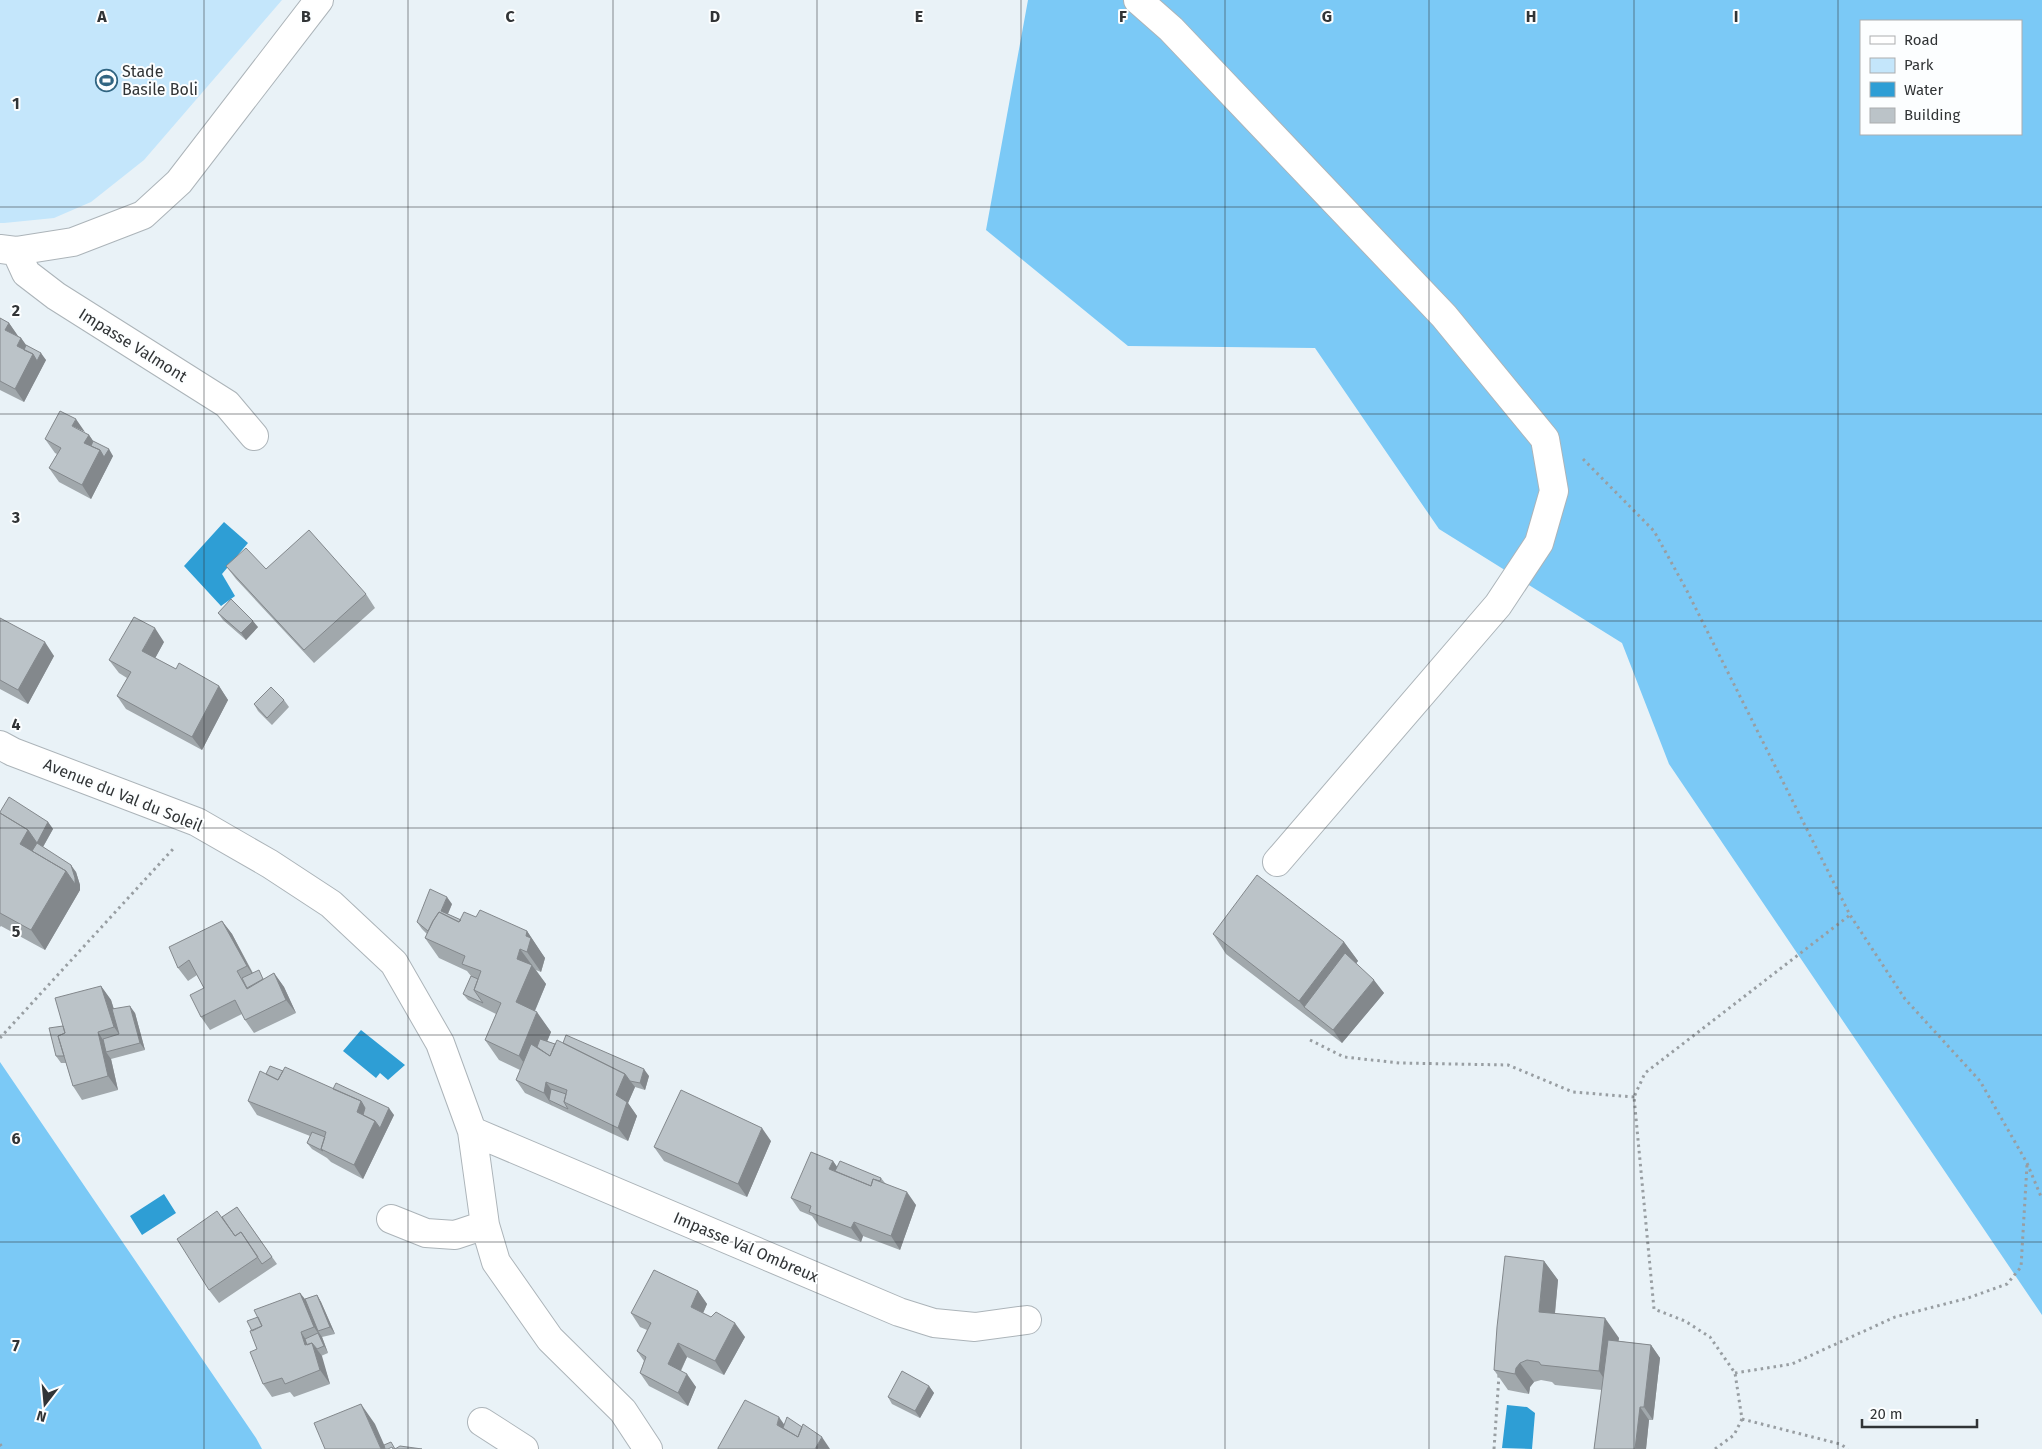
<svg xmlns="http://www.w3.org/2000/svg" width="2042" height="1449" font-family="'Fira Sans',sans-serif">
<rect width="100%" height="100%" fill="#e9f2f7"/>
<path fill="#c4e6fb" d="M0 0H282L144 160 91 202 54 218 4 223H0Z"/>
<path fill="#7bc9f6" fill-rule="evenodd" d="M1028 0H2042V1315L1669 764 1622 643 1439 529 1315 348 1128 346 986 230ZM1861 21H2021V134H1861Z
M0 1062 256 1438 262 1449H0Z"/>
<path fill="#2e9ed5" d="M224 522 248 543 222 574 235 596 221 606 184 566Z
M361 1030 405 1065 388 1080 380 1073 376 1078 343 1051Z
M164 1194 176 1213 142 1235 130 1216Z
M1507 1405 1527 1407 1535 1413 1532 1449 1502 1448Z"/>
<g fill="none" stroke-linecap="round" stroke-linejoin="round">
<defs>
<path id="minor" d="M1138 0 1171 29 1444 316 1545 439 1554 491 1539 543 1498 605 1277 862
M0 249 16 251 73 242 143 215 179 182 319 0
M16 251 26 273 56 296 227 404 254 436
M0 745 13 752 197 822 270 864 331 904 394 963 440 1043 472 1131 485 1225 496 1262 550 1339 623 1411 648 1449
M472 1131 899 1312 934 1323 975 1327 1027 1320
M391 1219 426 1233 455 1235 485 1225
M482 1422 524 1449"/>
</defs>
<use href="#minor" stroke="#acb4b9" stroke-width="30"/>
<path stroke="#989ea2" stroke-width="3" stroke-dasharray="2.5 4" stroke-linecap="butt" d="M1583 459 1654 531 1686 589 1850 915 1905 999 1980 1081 2027 1163 2042 1199
M0 1038 173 849
M1310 1040 1344 1057 1400 1063 1508 1065 1573 1092 1634 1097
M1735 1373 1792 1364 1895 1317 1968 1298 2007 1284 2021 1267 2027 1165
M1742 1419 1840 1444 1848 1449
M0 1444 3 1449
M1494 1449 1499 1375
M1715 1449 1734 1435 1742 1419 1735 1373 1710 1337 1685 1321 1654 1309 1634 1097 1645 1073 1850 915"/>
<use href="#minor" stroke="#fff" stroke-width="28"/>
</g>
<path fill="#a1a8ac" d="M0 318 9 323 18 336 21 338 26 345 46 360 24 402 0 390Z
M85 433 89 435 93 441 113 456 91 499 59 482 49 468 57 454 55 453 45 439Z
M226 566 266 569 366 594 375 608 314 663 236 579Z
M218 613 258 627 246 640 223 620Z
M0 618 54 656 28 704 0 689Z
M164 642 155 658 176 669 219 686 228 700 202 750 126 709 117 696 127 678 119 673 109 660Z
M284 700 289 707 272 725 258 711 254 704Z
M0 812 48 822 53 829 43 847 76 872 80 885V890L45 950 1 926 0 927Z
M452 904 448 914 461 920 476 917 527 931 540 951 545 958 541 972 536 970 546 984 535 1011 551 1032 547 1041 555 1044 563 1043 649 1076 645 1090 635 1087 628 1103 637 1116 628 1141 525 1093 516 1080 520 1070 499 1060 485 1040 496 1014 468 1000 463 994 471 976 467 971 439 958 425 938 427 934 422 929 417 922Z
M222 921 232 934 253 973 264 979 274 973 284 987 296 1013 254 1033 245 1020 242 1014 210 1030 201 1017 204 988 197 975 188 981 178 968Z
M1213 934 1344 942 1358 961 1356 963 1384 993 1342 1043 1226 954Z
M101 986 111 1000 114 1009 135 1013 145 1050 111 1059 118 1090 82 1100 73 1086 66 1063H61L56 1056 63 1026Z
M283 1071 333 1089 394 1115 363 1179 331 1162 327 1158 312 1149 307 1143 310 1136 257 1115 248 1101 266 1074Z
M771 1141 747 1197 664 1161 654 1147Z
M833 1161 837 1167 881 1178 885 1183 916 1205 900 1250 863 1236 861 1242 819 1226 812 1216 800 1211 791 1198Z
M237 1207 277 1264 219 1303 209 1290 222 1217Z
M1544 1261 1558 1280 1555 1314 1619 1338 1618 1341 1651 1345 1660 1358 1653 1420H1649L1646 1449H1594L1602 1390 1555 1385 1552 1382 1541 1380 1534 1382 1530 1387 1529 1394 1508 1390 1494 1370Z
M698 1291 707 1304 703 1313 745 1337 724 1375 687 1357 681 1371 696 1387 688 1406 649 1386 640 1373 644 1361 637 1351 647 1330 640 1327 631 1313Z
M300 1293 305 1299 317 1295 321 1302 335 1334 322 1337 328 1353 321 1356 330 1384 294 1397 290 1392 272 1397 263 1384 257 1349 252 1331 258 1317Z
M929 1386 934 1393 920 1418 892 1404 888 1397Z"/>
<path fill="#83888c" d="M9 323 18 336 5 330Z
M21 338 31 352 28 356 17 346Z
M41 353 46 360 24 402 15 389 33 354Z
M76 419 85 432 72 426Z
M89 435 98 448 96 453 84 443Z
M109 449 113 456 91 499 82 485 100 450Z
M253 621 258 627 246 640 241 633Z
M155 628 164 642 152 664 142 651Z
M45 642 54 656 28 704 18 690Z
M219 686 228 700 202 750 192 737Z
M48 822 53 829 35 861 20 844 28 830Z
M71 865 76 872 80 885V890L45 950 31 930 66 871Z
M447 897 452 904 446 918 441 911Z
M222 921 232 934 256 980 247 966Z
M527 931 545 958 541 972 527 952 526 936Z
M1344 942 1358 961 1316 1017 1304 1007 1299 1001Z
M520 949 546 984 530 1022 516 1002 517 959Z
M274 973 284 987 296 1013 286 1000Z
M1374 980 1384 993 1342 1043 1333 1030Z
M101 986 111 1000 123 1040 114 1027Z
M130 1006 135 1013 145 1050 140 1043Z
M537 1012 551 1032 533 1076 519 1056Z
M98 1032 107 1046 106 1052 111 1059 118 1090 108 1076Z
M644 1069 649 1076 645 1090 640 1083Z
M625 1074 635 1087 628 1103 637 1116 628 1141 618 1128 616 1095Z
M546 1082 556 1096 549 1100 553 1107 544 1093Z
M361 1101 370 1114 368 1122 357 1112Z
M389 1108 394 1115 363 1179 354 1165 375 1121Z
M762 1128 771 1141 747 1197 738 1184Z
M833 1161 842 1174 829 1169Z
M907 1192 916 1205 900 1250 891 1236Z
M854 1222 863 1236 861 1242 851 1228Z
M1544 1261 1558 1280 1553 1332 1539 1312Z
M698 1291 707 1304 700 1320 691 1307Z
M300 1293 310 1306 318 1331 322 1337 328 1353 324 1346 318 1333 314 1327Z
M317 1295 321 1302 335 1334 330 1327Z
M1605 1318 1619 1338 1612 1391 1599 1371Z
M735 1323 745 1337 724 1375 715 1361Z
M301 1332 310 1346 305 1345Z
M312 1343 322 1356 330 1384 320 1370Z
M678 1343 687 1357 677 1378 668 1364Z
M1651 1345 1660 1358 1653 1420 1644 1407Z
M1520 1363 1534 1382 1530 1387 1529 1394 1515 1374 1516 1368Z
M687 1374 696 1387 688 1406 678 1393Z
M929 1386 934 1393 920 1418 915 1411Z
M361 1404 375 1424 386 1449H381Z
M1640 1407 1649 1420 1646 1449H1635Z
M779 1417 788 1430 787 1435 777 1425Z
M822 1437 830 1449H815Z"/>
<path fill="#bbc3c8" stroke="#83888c" d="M0 318 9 323 5 330 21 338 17 346 33 354 15 389 0 381Z
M26 345 41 353 37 361 33 354 24 350Z
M60 411 76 419 72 426 89 435 84 443 100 450 82 485 49 468 61 448 45 439Z
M93 441 109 449 104 457 100 450 91 446Z
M309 530 366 594 304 650 226 566 246 548 266 569Z
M231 599 253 621 241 633 218 613Z
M134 617 155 628 142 651 176 669 179 663 219 686 192 737 117 696 131 672 109 660Z
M0 618 45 642 18 690 0 680Z
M271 687 284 700 267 718 254 704Z
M9 797 48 822 37 843 28 830 0 813V812Z
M0 813 28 830 20 844 66 871 31 930 0 913Z
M37 843 71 865 75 878V884L66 871 32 851Z
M1257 875 1344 942 1299 1001 1213 934Z
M430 889 447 897 441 911 461 920 459 922 439 912 433 921 428 931 417 922Z
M480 910 527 931 526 936 531 938 527 952 520 949 517 959 532 965 516 1002 537 1012 519 1056 485 1040 501 1003 474 990 481 971 462 964 465 956 425 938 433 921 439 912 459 922 464 912 476 917Z
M222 921 247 966 237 971 247 989 274 973 286 1000 245 1020 235 1000 201 1017 190 995 204 988 189 960 178 968 169 947Z
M1345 953 1374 980 1333 1030 1304 1007Z
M259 970 263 979 247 988 242 978Z
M471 976 478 979 474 990 483 1003 463 994Z
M101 986 114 1027 98 1032 108 1076 73 1086 58 1036 65 1033 55 998Z
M130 1006 140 1043 106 1052 103 1039 119 1034 112 1009Z
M63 1026 65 1033 58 1036 64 1056H56L49 1028Z
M566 1035 644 1069 640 1083 630 1081 625 1074 563 1043Z
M540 1039 555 1044 550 1056 537 1047Z
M557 1040 625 1074 616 1095 627 1102 618 1128 564 1102 567 1090 546 1082 544 1093 516 1080 531 1044 550 1056Z
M270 1066 283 1071 278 1080 266 1074Z
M285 1067 361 1101 357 1112 375 1121 354 1165 321 1149 326 1132 248 1101 260 1071 278 1080Z
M336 1083 389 1108 380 1128 375 1121 363 1115 365 1108 361 1101 333 1089Z
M551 1089 566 1094 564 1102 568 1109 549 1100Z
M681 1090 762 1128 738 1184 654 1147Z
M312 1132 325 1137 321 1149 323 1151 307 1143Z
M811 1152 833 1161 829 1169 871 1186 873 1179 907 1192 891 1236 854 1222 851 1228 809 1212 811 1206 791 1198Z
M840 1161 881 1178 880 1181 873 1179 871 1186 835 1171Z
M237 1207 272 1257 262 1264 241 1232 235 1236 222 1217Z
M217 1211 235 1236 241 1232 258 1257 209 1290 177 1239Z
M1505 1256 1544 1261 1539 1312 1605 1318 1599 1371 1541 1365 1539 1362 1527 1360 1520 1363 1516 1368 1515 1374 1494 1370 1497 1327Z
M654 1270 698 1291 691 1307 711 1317 716 1312 735 1323 715 1361 678 1343 668 1364 687 1374 678 1393 640 1373 646 1357 637 1351 651 1323 631 1313Z
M300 1293 314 1327 301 1332 305 1345 312 1343 320 1370 285 1384 282 1378 263 1384 250 1352 257 1349 250 1331 262 1326 254 1310Z
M317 1295 330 1327 318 1331 305 1299Z
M258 1317 262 1326 252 1331 247 1321Z
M318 1333 324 1346 317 1349 312 1343 307 1345 305 1339Z
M1608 1340 1651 1345 1644 1407H1640L1635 1449H1594Z
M902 1371 929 1386 915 1411 888 1397Z
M745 1400 779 1417 777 1425 798 1437 803 1424 822 1437 815 1449H718V1448Z
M361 1404 381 1449H325L314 1423Z
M787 1417 802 1427 798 1437 783 1428Z
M391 1442 395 1449H393L392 1447 388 1449H385L384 1445Z
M400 1446 422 1449H395Z"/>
<path fill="none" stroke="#313436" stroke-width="1" stroke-opacity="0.55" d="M204 0V1449M408 0V1449M613 0V1449M817 0V1449M1021 0V1449M1225 0V1449M1429 0V1449M1634 0V1449M1838 0V1449M0 207H2042M0 414H2042M0 621H2042M0 828H2042M0 1035H2042M0 1242H2042"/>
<defs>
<symbol id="stadium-ring" viewBox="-11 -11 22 22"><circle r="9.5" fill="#fcfeff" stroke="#316582" stroke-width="1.5"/><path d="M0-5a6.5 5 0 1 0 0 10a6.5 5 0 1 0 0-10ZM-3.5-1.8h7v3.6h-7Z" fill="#316582"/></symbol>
</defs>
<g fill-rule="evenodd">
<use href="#stadium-ring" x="94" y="68" width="25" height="25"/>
</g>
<g text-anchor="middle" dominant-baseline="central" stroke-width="4" stroke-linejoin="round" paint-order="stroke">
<g font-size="16" fill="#313436" stroke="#fcfeff" text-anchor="start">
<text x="122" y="71">Stade<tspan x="122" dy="18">Basile Boli</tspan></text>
</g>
<g font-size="16" fill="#313436" stroke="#fcfeff">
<text transform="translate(133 345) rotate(32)">Impasse Valmont</text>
<text transform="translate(123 795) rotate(22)">Avenue du Val du Soleil</text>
<text transform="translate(746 1247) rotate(23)">Impasse Val Ombreux</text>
</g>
</g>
<g font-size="16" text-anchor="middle" font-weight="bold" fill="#313436" stroke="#fcfeff" stroke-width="4" stroke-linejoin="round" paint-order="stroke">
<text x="102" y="22">A</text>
<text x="306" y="22">B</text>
<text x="510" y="22">C</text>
<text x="715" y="22">D</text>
<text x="919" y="22">E</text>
<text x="1123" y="22">F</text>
<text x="1327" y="22">G</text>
<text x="1531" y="22">H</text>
<text x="1736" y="22">I</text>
<text x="16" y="109">1</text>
<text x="16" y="316">2</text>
<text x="16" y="523">3</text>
<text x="16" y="730">4</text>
<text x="16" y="937">5</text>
<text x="16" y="1144">6</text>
<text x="16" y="1351">7</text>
</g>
<rect x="1860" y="20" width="162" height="115" fill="#fcfeff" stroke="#abadaf"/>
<rect x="1870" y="36" width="25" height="8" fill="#ffffff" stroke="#abadaf"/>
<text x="1904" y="45" font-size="15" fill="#313436">Road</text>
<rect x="1870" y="58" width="25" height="15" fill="#c4e6fb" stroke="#abadaf"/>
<text x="1904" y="70" font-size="15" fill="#313436">Park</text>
<rect x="1870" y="82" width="25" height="15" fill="#2e9ed5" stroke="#abadaf"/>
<text x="1904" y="95" font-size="15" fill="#313436">Water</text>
<rect x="1870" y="108" width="25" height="15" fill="#bbc3c8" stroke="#abadaf"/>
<text x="1904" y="120" font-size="15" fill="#313436">Building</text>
<g transform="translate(45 1404) rotate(196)" stroke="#fcfeff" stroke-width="4" paint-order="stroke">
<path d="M0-4L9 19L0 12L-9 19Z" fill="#313436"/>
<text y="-8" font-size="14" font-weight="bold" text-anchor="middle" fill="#313436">N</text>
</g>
<path d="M1862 1419v8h115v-8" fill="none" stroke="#313436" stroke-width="2.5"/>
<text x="1870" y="1419" font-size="15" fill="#313436" stroke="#fcfeff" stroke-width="4" paint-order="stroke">20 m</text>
</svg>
